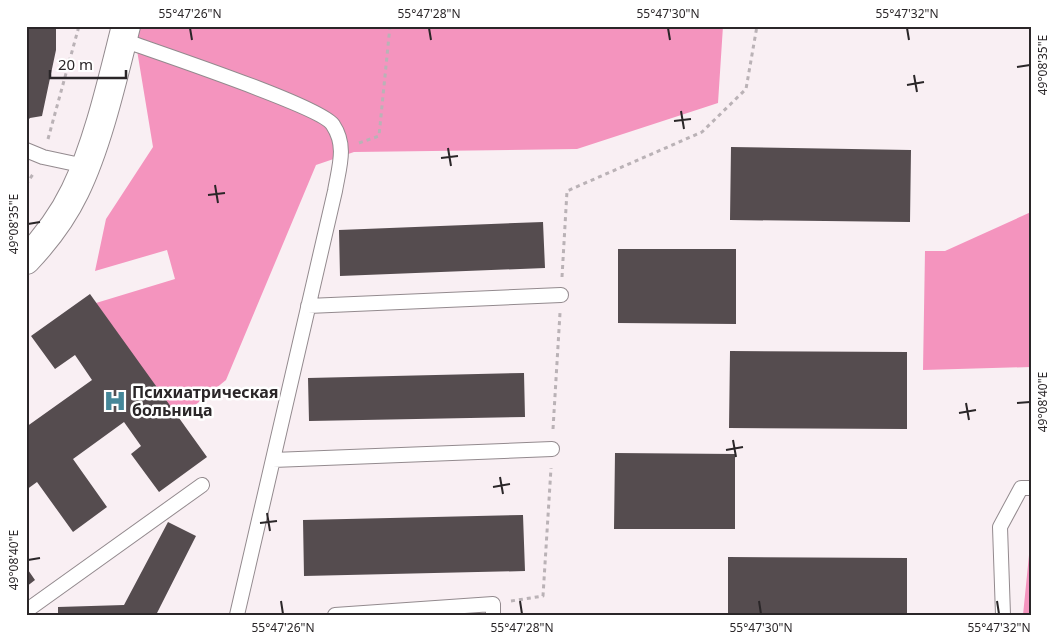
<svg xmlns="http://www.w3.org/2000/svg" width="1057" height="641" font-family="'Noto Sans',sans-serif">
<rect width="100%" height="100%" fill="#f9eff3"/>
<path fill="#f494be" d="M133 26H723L718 103 577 149 354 152 316 165 226 380 178 419 96 303 175 279 167 250 95 271 106 219 153 147Z
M1031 212V367L923 370 925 251H945Z
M1031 535V615H1023Z"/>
<path fill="#554c4f" d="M26 26H56V50L42 116 30 118 26 122Z
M731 147 911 150 910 222 730 220Z
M543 222 545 268 340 276 339 230Z
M618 249H736V324L618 323Z
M90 294 207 457 159 492 131 454 141 446 124 422 73 459 107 507 73 532 37 482 26 490V427L92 380 75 355 55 369 31 336Z
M730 351 907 352V429L729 428Z
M524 373 525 417 309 421 308 378Z
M615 453 735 454V529H614Z
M523 515 525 571 304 576 303 520Z
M168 522 196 536 156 615H58V607L124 605Z
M728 557 907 558V615H728Z
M26 567 35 580 26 587Z"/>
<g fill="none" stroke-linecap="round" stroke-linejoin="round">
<defs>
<path id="lane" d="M123 40C153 51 323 107 333 125 347 146 339 167 335 191L237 615
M26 150 43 157 85 166
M308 306 561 295
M273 460 552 449
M26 611 202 485
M335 615 493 604V615
M1003 615 1000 527 1021 488H1031"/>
<path id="secondary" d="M26 260C45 240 63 216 75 191 98 144 113 77 126 26"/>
</defs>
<use href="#lane" stroke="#938a8e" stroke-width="16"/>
<use href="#secondary" stroke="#938a8e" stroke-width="30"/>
<path stroke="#bab2b6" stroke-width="3" stroke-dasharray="4 4" stroke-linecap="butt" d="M48 139 79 26
M359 143 379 136 390 26
M26 185 33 174
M562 277 567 191 702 132 746 89 757 26
M553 429 560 313
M511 601 543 596 551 468"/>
<use href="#lane" stroke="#fff" stroke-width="14"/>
<use href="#secondary" stroke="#fff" stroke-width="28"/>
</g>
<path fill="none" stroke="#2a2628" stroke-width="2" d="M190 28 192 40M429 28 431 40M668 28 670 40M907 28 909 40M1017 67 1030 65M914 75 917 92M907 85 924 82M681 111 684 129M674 121 691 119M448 148 451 166M441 158 458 156M215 185 218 203M208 195 225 193M28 224 40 222M966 403 969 420M1017 403 1030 402M959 413 976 410M733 440 736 457M726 450 743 447M500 477 503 494M493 487 510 484M267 513 270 531M260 523 277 521M28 560 40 558M281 601 283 614M520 601 522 614M759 601 761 614M997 601 999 614"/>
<defs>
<symbol id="hospital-bare" viewBox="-9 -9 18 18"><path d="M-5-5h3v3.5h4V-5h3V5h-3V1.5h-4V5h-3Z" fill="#458799" stroke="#fff" stroke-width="2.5" paint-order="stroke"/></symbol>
</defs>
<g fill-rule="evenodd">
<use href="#hospital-bare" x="99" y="385" width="32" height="32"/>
</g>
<g text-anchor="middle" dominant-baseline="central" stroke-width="5" stroke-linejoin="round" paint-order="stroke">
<g font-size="16" font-weight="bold" fill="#2a2628" stroke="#fff" text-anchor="start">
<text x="132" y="392">Психиатрическая<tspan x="132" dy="18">больница</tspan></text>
</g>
</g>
<rect width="1057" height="641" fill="none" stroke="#ffffff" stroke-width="55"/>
<path d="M50 70v8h76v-8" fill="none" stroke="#2a2628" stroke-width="2.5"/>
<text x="58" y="70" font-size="15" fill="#2a2628" stroke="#ffffff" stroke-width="4" paint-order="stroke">20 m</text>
<rect x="28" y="28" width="1002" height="586" fill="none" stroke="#2a2628" stroke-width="2"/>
<g font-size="12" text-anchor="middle" fill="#2a2628">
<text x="190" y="18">55°47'26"N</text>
<text x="429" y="18">55°47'28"N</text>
<text x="668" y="18">55°47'30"N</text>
<text x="907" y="18">55°47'32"N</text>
<text transform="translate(1043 65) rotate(-90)" y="4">49°08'35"E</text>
<text transform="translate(14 224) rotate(-90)" y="4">49°08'35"E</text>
<text transform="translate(1043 402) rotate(-90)" y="4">49°08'40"E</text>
<text transform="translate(14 560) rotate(-90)" y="4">49°08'40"E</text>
<text x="283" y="632">55°47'26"N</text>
<text x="522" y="632">55°47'28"N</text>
<text x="761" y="632">55°47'30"N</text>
<text x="999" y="632">55°47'32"N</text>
</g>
</svg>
